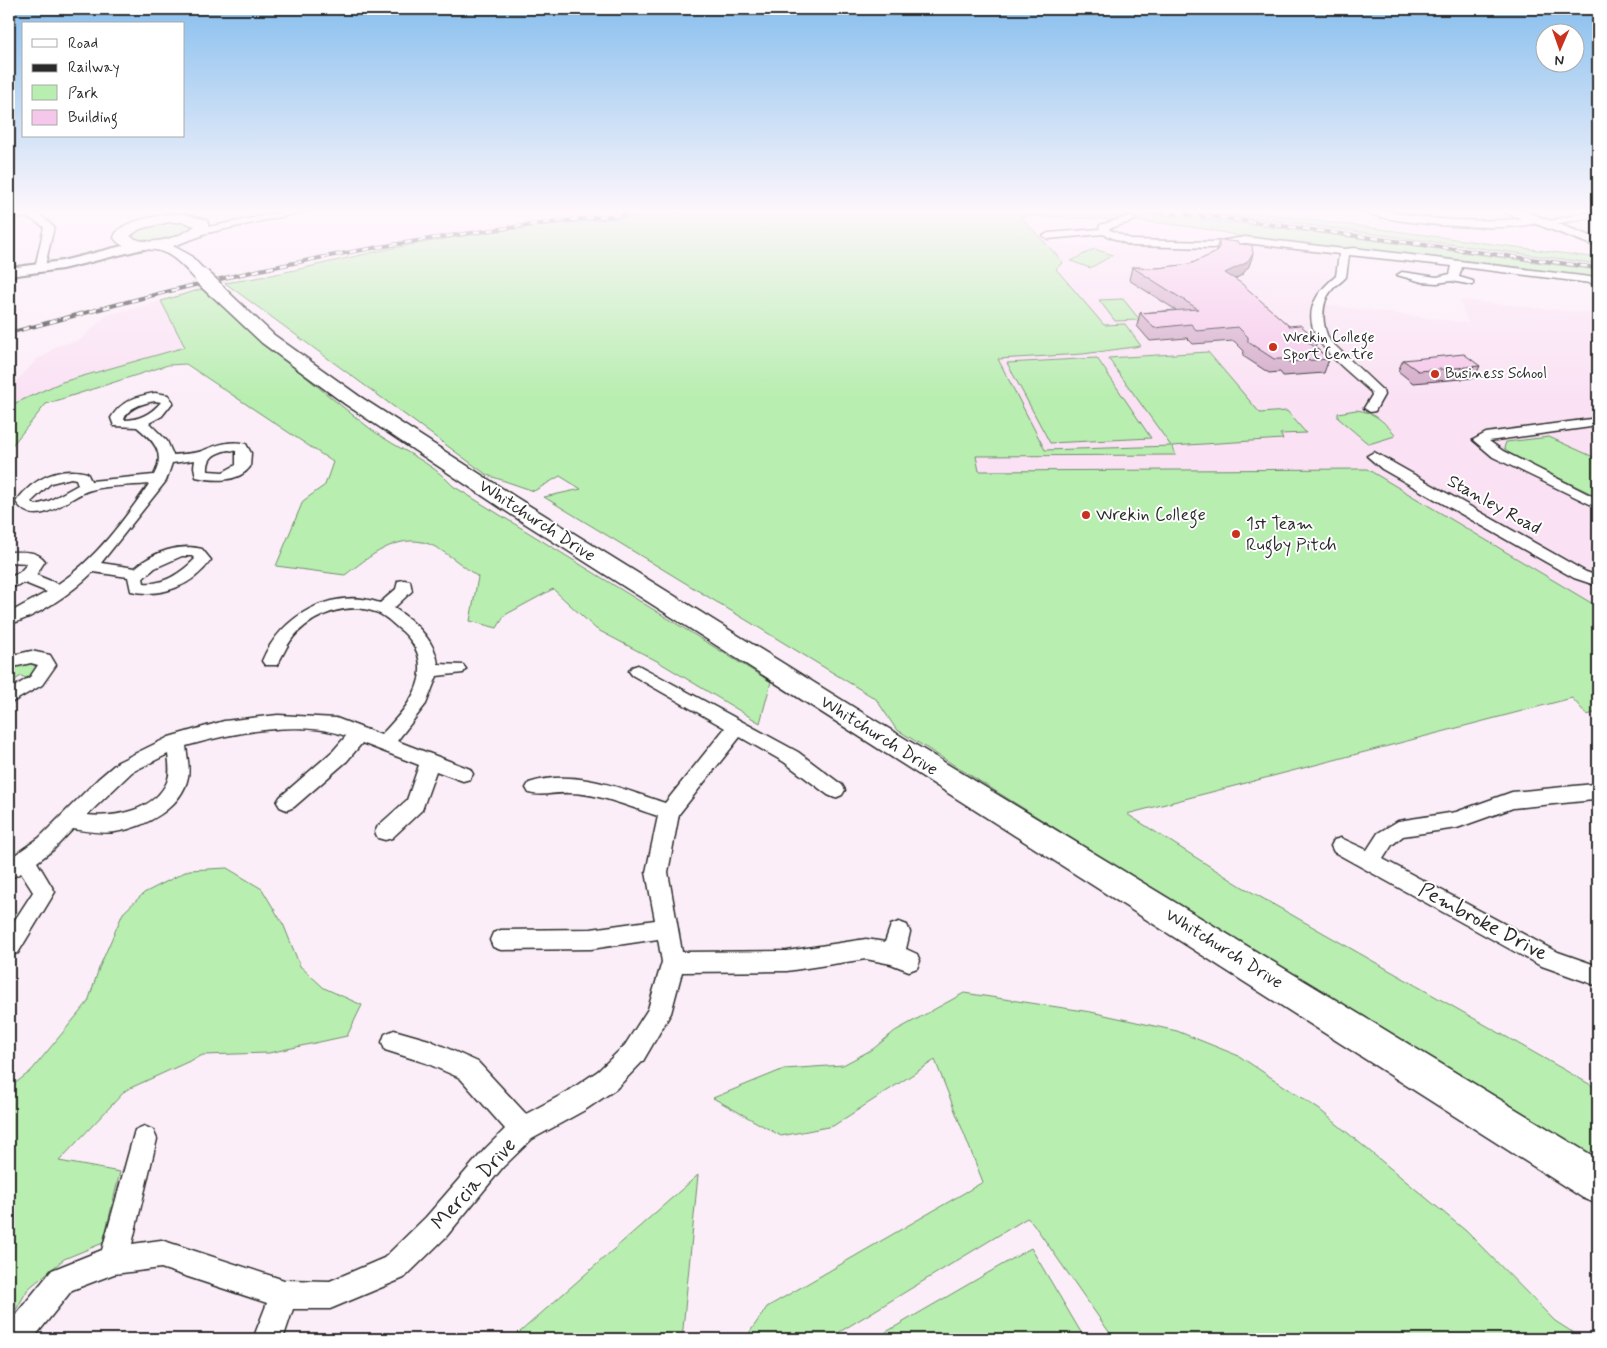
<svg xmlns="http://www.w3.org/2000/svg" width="1607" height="1348" font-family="Mynerve,sans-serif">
<rect width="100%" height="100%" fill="#fceef9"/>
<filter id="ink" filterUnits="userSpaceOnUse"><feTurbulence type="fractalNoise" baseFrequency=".02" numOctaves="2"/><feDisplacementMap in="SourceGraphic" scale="10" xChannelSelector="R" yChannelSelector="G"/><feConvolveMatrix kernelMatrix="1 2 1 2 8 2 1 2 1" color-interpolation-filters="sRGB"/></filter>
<g filter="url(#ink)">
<path fill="#fae2f4" d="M1427 209H1500L1524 218 1503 220 1480 211Z
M1022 218 1042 239 1059 244 1089 247 1123 244 1214 248 1256 244 1333 254 1335 269 1323 285 1319 304 1468 323 1459 300 1598 314V712L1587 715 1572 698 544 497 976 456Z
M161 301 185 347 62 382 9 406V389L38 358 45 356 56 346 80 340 107 315Z"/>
<path fill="#b8eeb0" stroke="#728c6e" d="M739 209H1079C1253 220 1425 249 1598 270V279L1243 237C1171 219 1094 219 1020 216L1063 262 1056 269 1104 325 1125 324 1141 346 1083 354 998 359 1045 450 1171 446 1108 358 1208 352 1260 413 1287 411 1306 433 1280 434 1283 439 1172 446 1176 455 976 456 979 471 1367 469 1598 607V712L1587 715 1572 698 1127 814 1241 886 1598 1089V1171L1326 997 896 729 876 699 544 497 581 489 560 476 534 491 487 475 225 283C289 274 352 255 415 244 522 225 631 216 739 209Z
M1163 209H1230L1598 258V264L1270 220Z
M177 220 192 223 195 226 194 230C172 240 150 249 129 236L137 228Z
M1094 249 1113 255 1090 268 1071 261Z
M202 289C258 337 314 385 372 430 399 450 431 461 453 486L771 682 760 723 657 661 596 629 553 589 505 615 497 628 470 621 478 577C464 567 444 550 429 544 397 532 368 558 345 575L276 566 303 501 325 485 333 462 186 364 168 365 46 404 9 449V406L62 382 185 347 161 301Z
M1123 299 1140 320 1115 321 1099 300Z
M1097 358 1151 438 1050 443 1007 363Z
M1356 410C1374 412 1382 420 1394 433L1395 436 1369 444 1365 441 1338 418V413Z
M1549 437 1598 459V497L1508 453 1504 448 1506 442Z
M28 662 37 667 34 675 28 679 21 676 9 684V675L14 671 10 667Z
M227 868 262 889 284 926 300 966 324 988 362 1005 347 1036 269 1053 203 1055 126 1090 59 1161 120 1172 103 1243 64 1259 28 1289 9 1322V1088L31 1071 88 1002 99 968 123 913 144 893 189 870Z
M964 993 1091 1012 1177 1031 1239 1056 1320 1110 1466 1231 1555 1321 1583 1339H1114L1032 1222 1027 1218 828 1339H745L767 1307 983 1182 935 1060 833 1126 781 1136 713 1098 784 1069 843 1065 873 1049 895 1031Z
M698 1175 682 1339H512Z
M1031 1248 1085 1339H874Z"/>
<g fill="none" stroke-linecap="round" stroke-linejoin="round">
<defs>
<path id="street" d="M299 209H317L198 235 193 232 198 229Z
M1358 209C1383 209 1407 216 1432 218 1467 222 1502 221 1537 217L1542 220C1524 235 1376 224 1358 209Z
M1598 210V216L1545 226 1540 223Z
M9 211 40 215 54 227 44 270 35 268 44 227 30 218 9 217Z
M1130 216 1135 219 1133 221 1108 229 1133 240 1213 242 1245 237 1344 249 1354 248 1598 278V284L1462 267 1459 277 1473 281V285L1451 281 1437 283 1422 282 1397 275 1402 272 1437 277 1450 274 1452 266 1349 255 1346 277C1342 282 1335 285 1331 291 1320 304 1322 327 1330 341L1383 391 1384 395 1375 411 1370 412 1364 408 1372 395 1371 392C1335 359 1278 323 1336 276L1339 254 1245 243 1213 248 1132 246 1103 234 1048 239 1043 236 1048 233 1099 229 1100 225Z
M155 393 168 395 173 402 162 416 149 423 167 441 173 455C182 454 194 454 202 451 217 445 229 440 246 444L251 453 250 467C238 483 213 481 196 477L194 467 195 460 172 463 166 481 101 563 135 568C153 552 179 543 202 549L211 560C193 586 161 598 131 591L128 577 93 572C73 592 36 618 9 624V613L47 592 25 583 9 588V578L20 572 28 563 9 562V552C21 552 37 550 45 561L36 575 58 584C95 560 124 520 149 484 130 486 109 485 91 490 69 495 37 533 16 502 32 479 59 466 87 473L91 481 154 475C166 453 154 441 137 427L114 426 111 418C121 401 136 396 155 393ZM155 401 161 402C151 414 139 420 124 420 127 407 144 403 155 401ZM228 450 236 451V465L223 472 208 471C207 457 215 453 228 450ZM71 478 76 479 78 485 49 501 36 505 31 502 51 483ZM182 556H192L195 559C181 573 164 585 144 583L143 578 155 568Z
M1598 418V426L1489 441 1503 451 1598 499V508L1493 457 1473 440 1486 433Z
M1374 452 1586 572 1598 576V586L1574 578 1382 469 1367 456Z
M404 580 410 581 412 591 394 608C414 621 435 640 438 664L463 665 466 669 463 673 437 676 426 704 397 741 470 769 473 774 470 779 463 781 436 771 422 810 392 838 385 840 378 838 375 832 378 826 407 800 419 765 362 743 347 761 294 807 287 810 280 807 277 802 280 797 333 751 346 736C302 719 230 733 186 746 187 756 190 767 188 777 182 808 144 828 115 832 101 834 87 831 73 829L53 850 37 862 55 892 18 953 9 955V929L33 892 21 873 9 879V859L39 838 98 779 118 762 169 737 224 721 278 715 336 718 381 735C396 719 414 701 419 679 423 659 416 644 402 631 394 625 387 617 378 613 350 601 317 613 297 633 287 643 284 654 277 665H265L262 661C281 615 332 587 380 603L396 589 398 581ZM168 754C169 763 171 773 167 782 154 811 114 818 87 815L132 772Z
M31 651 50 655 56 665 42 685 9 704V690L30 677 38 665 31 663 9 668V656Z
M638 665 798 752 842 785 845 790 842 795 835 798 828 795 784 762 740 737 679 814 668 872 682 952 787 951 866 939 885 942 891 925 899 922 907 925 910 932 906 949 917 954 920 961 917 968 909 971 891 964 866 959 787 971 682 972 671 1013 643 1061 616 1089 585 1110 532 1139 503 1167 446 1237 404 1278 330 1309H293L283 1339H253L267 1303 161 1268 114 1274 72 1290 33 1339H9V1323L52 1270 102 1250 135 1130 144 1126 153 1130 157 1139 132 1244 161 1240 284 1280 330 1281 384 1258 426 1217 485 1149 505 1129 460 1078 426 1063 385 1050 382 1042 385 1034 394 1030 429 1040 478 1062 526 1114 567 1092 598 1071 625 1045 648 1009 662 962 658 939 591 949 501 950 493 947 490 940 493 933 501 930 591 929 655 920 646 872 658 816C629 807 599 793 568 793 555 792 542 797 529 793L526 788 529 783C575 768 622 789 665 803L725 728 632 675 629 671 632 667Z
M1594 784 1598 786V798L1594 800 1513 808 1457 828 1403 836 1392 845 1383 859 1555 951 1598 966V986L1539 965 1334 852 1331 846 1334 840 1341 838 1367 850 1378 833 1398 821 1456 812 1512 792Z"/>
<path id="secondary" d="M1502 209H1519L1598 239V247L1504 212Z
M142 241 147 242 149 245 147 248 62 269 9 276V268L62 261Z"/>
<path id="primary" d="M169 214H184L207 220 209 227 201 236 173 246 190 255 208 274 210 277 208 280H196C186 269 172 252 155 250 141 248 124 252 114 238 117 221 155 217 169 214ZM169 222H183L195 226C179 238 148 248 130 236L140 229Z
M216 285 222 286 274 335 359 396 517 498 858 710 1598 1159V1204L1583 1198 501 508 345 404 262 343 210 294 208 290 210 286Z"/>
</defs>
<use href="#street" stroke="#2b2b2b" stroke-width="3"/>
<use href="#secondary" stroke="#2b2b2b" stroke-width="4"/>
<use href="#primary" stroke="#2b2b2b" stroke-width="3"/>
<use href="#street" fill="#fff" fill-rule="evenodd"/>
<use href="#secondary" fill="#fff" fill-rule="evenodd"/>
<use href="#primary" fill="#fff" fill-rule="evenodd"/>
<defs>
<path id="rail" d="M1122 209 1216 217 1598 268
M9 333C100 309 191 284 284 265 415 238 547 221 680 209"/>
</defs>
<use href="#rail" stroke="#2b2b2b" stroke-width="4"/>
<use href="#rail" stroke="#fff" stroke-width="2.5" stroke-dasharray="7" stroke-linecap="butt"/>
<defs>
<path id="primary-bridge" d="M202 277 216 290"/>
</defs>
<use href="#primary-bridge" stroke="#2b2b2b" stroke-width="19" stroke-linecap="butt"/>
<use href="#primary-bridge" stroke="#fff" stroke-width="16"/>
</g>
<path fill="#d3abc9" stroke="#2b2b2b" d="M1219 240 1239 244 1253 254 1249 266 1242 275 1235 279 1289 326 1318 340 1315 347 1329 359 1324 373 1283 376 1280 372 1269 373 1243 356 1244 351 1234 341 1193 344 1187 338 1150 341 1137 326 1140 313 1176 310 1129 280 1132 267 1158 268 1190 264 1215 253Z
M1403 360 1480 366 1474 378 1413 383 1398 371Z"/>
<path fill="#ac8ba4" stroke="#2b2b2b" d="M1253 254 1249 266 1242 275 1222 286 1225 273Z"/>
<path fill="#f5c7ea" stroke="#2b2b2b" d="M1219 240 1238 242 1239 244 1252 245 1253 254 1246 263 1225 273 1241 283 1289 326 1300 325 1318 340 1307 341 1329 359 1288 362 1285 359H1274L1248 342V337L1238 327 1197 331 1191 324 1154 328 1140 313 1198 309 1132 267 1158 268 1190 264 1215 253 1219 247Z
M1464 354 1480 366 1418 371 1403 360Z"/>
</g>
<linearGradient id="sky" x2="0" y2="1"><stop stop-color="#88bfee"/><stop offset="0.53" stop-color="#fef7fc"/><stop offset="1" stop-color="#fef7fc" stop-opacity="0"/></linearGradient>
<rect width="1607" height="398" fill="url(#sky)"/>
<g fill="#c8321e" stroke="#fff" stroke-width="2">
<circle cx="1273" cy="347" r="5"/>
<circle cx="1435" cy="374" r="5"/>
<circle cx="1086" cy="515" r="5"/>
<circle cx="1236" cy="534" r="5"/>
</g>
<g text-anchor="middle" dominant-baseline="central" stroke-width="4" stroke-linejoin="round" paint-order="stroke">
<g font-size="15" fill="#2b2b2b" stroke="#fff" text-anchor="start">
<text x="1283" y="338">Wrekin College<tspan x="1283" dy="17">Sport Centre</tspan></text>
<text x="1445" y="374">Business School</text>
</g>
<g font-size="18" fill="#2b2b2b" stroke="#fff">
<text transform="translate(1494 505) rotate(29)">Stanley Road</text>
<text transform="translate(537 521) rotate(33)">Whitchurch Drive</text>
<text transform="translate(879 736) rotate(32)">Whitchurch Drive</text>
<text transform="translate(1224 949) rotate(32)">Whitchurch Drive</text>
</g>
<g font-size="18" fill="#2b2b2b" stroke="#fff" text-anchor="start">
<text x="1096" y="515">Wrekin College</text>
<text x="1246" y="524">1st Team<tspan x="1246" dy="21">Rugby Pitch</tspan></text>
</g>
<g font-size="21" fill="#2b2b2b" stroke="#fff">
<text transform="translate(1483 922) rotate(28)">Pembroke Drive</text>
<text transform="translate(474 1184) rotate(-48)">Mercia Drive</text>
</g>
</g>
<rect width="1607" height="1348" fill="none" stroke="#fff" stroke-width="30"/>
<rect x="15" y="15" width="1577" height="1318" fill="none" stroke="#2b2b2b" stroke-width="2" filter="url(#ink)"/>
<rect x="22" y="22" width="162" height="115" fill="#ffffff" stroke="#aaaaaa"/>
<rect x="32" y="39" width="25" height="8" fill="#ffffff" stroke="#aaaaaa"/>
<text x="68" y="48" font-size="15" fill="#2b2b2b">Road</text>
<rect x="32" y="64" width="25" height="8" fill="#2b2b2b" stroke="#aaaaaa"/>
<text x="68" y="72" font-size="15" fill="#2b2b2b">Railway</text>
<rect x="32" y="85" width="25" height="15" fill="#b8eeb0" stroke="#aaaaaa"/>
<text x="68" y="98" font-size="15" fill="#2b2b2b">Park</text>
<rect x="32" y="110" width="25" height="15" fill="#f5c7ea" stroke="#aaaaaa"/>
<text x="68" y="122" font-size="15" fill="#2b2b2b">Building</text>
<g transform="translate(1560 48) rotate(182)"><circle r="24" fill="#ffffff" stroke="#aaaaaa"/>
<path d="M0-4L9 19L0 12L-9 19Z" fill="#c8321e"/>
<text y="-8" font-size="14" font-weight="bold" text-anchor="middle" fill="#2b2b2b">N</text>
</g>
</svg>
